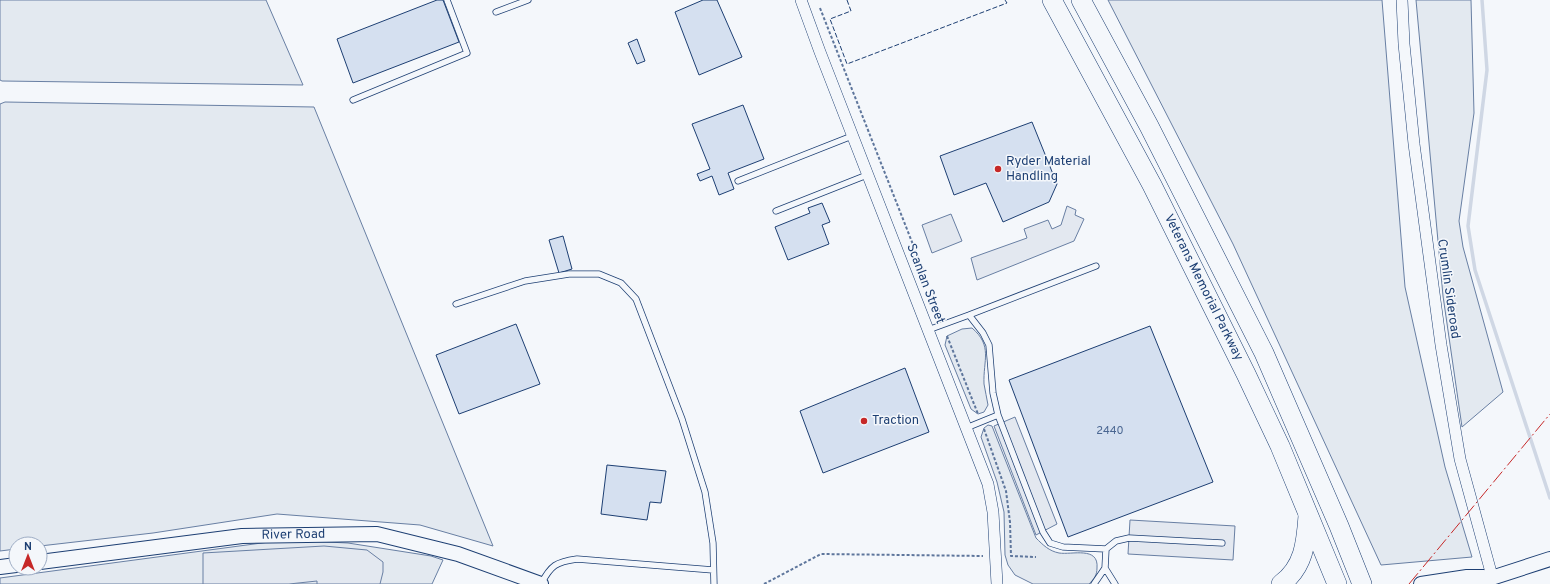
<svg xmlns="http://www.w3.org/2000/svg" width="1550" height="584" font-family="Overpass,sans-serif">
<rect width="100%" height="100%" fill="#f4f7fb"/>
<path fill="#e3e9f0" stroke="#687fa3" d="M0 0H266L303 85 2 81 0 80Z
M1108 0H1382L1405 287 1445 467 1472 557 1381 565 1233 244Z
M1416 0H1471L1474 113 1459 221 1463 247 1503 392 1462 427 1443 296Z
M5 102 314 107 493 546 420 525 277 514 153 533 40 546V544H16V549L0 551V104Z
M972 328C993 346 983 360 984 384 985 391 987 398 988 405L984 412 978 414 971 409 945 345 947 336 962 329Z
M988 425 992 426 1036 538C1043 545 1049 551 1059 553 1072 555 1099 546 1097 568 1097 575 1094 579 1089 584H1033L1015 575 1008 565 1005 555 1004 512 997 482 981 437 984 428Z
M284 540 348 543 431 556 443 560 432 584H0V578Z"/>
<path fill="#e3e8f0" stroke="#687fa3" d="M1067 206 1076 210 1075 215 1084 219 1074 241 977 280 971 258 1027 238 1024 229 1048 220 1052 229 1061 225Z
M951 214 962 241 932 253 922 225Z
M1015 417 1057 524 1036 535 994 426Z
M1130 520 1235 526 1233 560 1128 554Z
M324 546 367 550 383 562V572L380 584H317V581L289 584H203V553Z"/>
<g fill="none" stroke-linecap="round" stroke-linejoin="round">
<path stroke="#cfd7e4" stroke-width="3.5" d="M1482 0 1487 70 1468 226 1475 270 1550 498"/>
</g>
<path fill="#d5e0f0" stroke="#1d3f73" d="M437 0H443L459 42 353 83 337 39Z
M703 0H717L742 57 699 75 675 12Z
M637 39 645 61 637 64 628 43Z
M743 105 764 159 728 173 734 189 719 195 712 176 700 181 697 174 710 169 692 124Z
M1032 122 1057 184 1049 202 1003 222 986 183 954 195 940 156Z
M822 203 830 222 822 225 829 244 788 260 775 227 810 213 808 208Z
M563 236 572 269 559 273 549 240Z
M516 324 540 384 459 414 436 355Z
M1150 326 1213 482 1068 537 1009 380Z
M905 368 929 432 823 473 800 411Z
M607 465 666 471 661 503 650 502 647 520 601 514Z"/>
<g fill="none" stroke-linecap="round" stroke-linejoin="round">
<defs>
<path id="service" d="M496 12 528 0
M353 100 467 53 447 0
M738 181 852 136
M776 211 867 175
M456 304 525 281 569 274H599L621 283 636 299 682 419 705 492 713 543 714 584
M969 315 1096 266
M928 330 969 315 983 333 989 345 993 393 998 415
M966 428 998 415 1043 532 1050 543 1063 547 1106 549
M1105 568 1106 549 1116 541 1129 538 1222 543
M541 584C551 565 556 562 577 559L713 570
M1094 584 1105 568 1115 584"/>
<path id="minor" d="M801 0 820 52 988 484 993 512 997 584
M1402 0 1404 44 1414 144 1441 345 1460 459 1492 576"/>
<g id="tertiary">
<path id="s1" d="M40 562 242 536 377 534 458 554 541 584"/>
<path d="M0 567 16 565"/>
<path d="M1421 584 1467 577H1484"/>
<path d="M1473 584 1550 559"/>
</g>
<g id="trunk">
<path id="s2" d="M1052 0 1152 185 1246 374 1280 446 1337 584"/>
<path d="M1081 0 1149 126 1264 353 1339 526 1362 584"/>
<path d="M1281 584C1304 567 1306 543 1308 516"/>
</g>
</defs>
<use href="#service" stroke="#1d3f73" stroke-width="7"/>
<use href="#minor" stroke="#1d3f73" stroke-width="12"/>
<use href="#tertiary" stroke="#1d3f73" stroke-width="16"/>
<use href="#trunk" stroke="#1d3f73" stroke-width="20"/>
<path stroke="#5e769c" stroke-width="2" stroke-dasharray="3 2" stroke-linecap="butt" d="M820 8 923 270
M931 291 939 312
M947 336 978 414
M984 429 1006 491 1010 522 1011 556 1036 557
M764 584 821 554 983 556"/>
<use href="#service" stroke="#f4f7fb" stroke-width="5.5"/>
<use href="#minor" stroke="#f4f7fb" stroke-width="11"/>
<use href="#tertiary" stroke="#f4f7fb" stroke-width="14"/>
<use href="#trunk" stroke="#f4f7fb" stroke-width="19"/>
<path stroke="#1d3f73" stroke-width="1" stroke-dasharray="5 2" stroke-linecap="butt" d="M847 0 851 11 830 19 847 64 1007 3 1005 0"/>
<path stroke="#c62828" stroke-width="1" stroke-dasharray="14 3 2 3" stroke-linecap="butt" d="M1409 584 1550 414"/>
</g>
<g fill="#c62828" stroke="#f4f7fb" stroke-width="1.5">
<circle cx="998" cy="169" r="4"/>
<circle cx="864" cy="421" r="4"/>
</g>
<g text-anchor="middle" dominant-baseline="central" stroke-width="3" stroke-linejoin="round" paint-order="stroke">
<g font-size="11" fill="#4b6792">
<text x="1110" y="431">2440</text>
</g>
<g font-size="13" fill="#1d3f73" stroke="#f4f7fb" text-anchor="start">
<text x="1006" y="162">Ryder Material<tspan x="1006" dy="15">Handling</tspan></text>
<text x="872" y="421">Traction</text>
</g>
<g font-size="13" fill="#1d3f73" stroke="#f4f7fb">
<text transform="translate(925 284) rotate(69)">Scanlan Street</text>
<text stroke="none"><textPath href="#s2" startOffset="325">Veterans Memorial Parkway</textPath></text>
<text transform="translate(1448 289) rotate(82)">Crumlin Sideroad</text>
<text stroke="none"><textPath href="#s1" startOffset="255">River Road</textPath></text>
</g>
</g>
<g transform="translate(28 556)"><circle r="19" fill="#f4f7fb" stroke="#9eadc5"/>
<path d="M0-3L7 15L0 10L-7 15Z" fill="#c62828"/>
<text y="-6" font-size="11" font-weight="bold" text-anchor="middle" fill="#1d3f73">N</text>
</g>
</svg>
